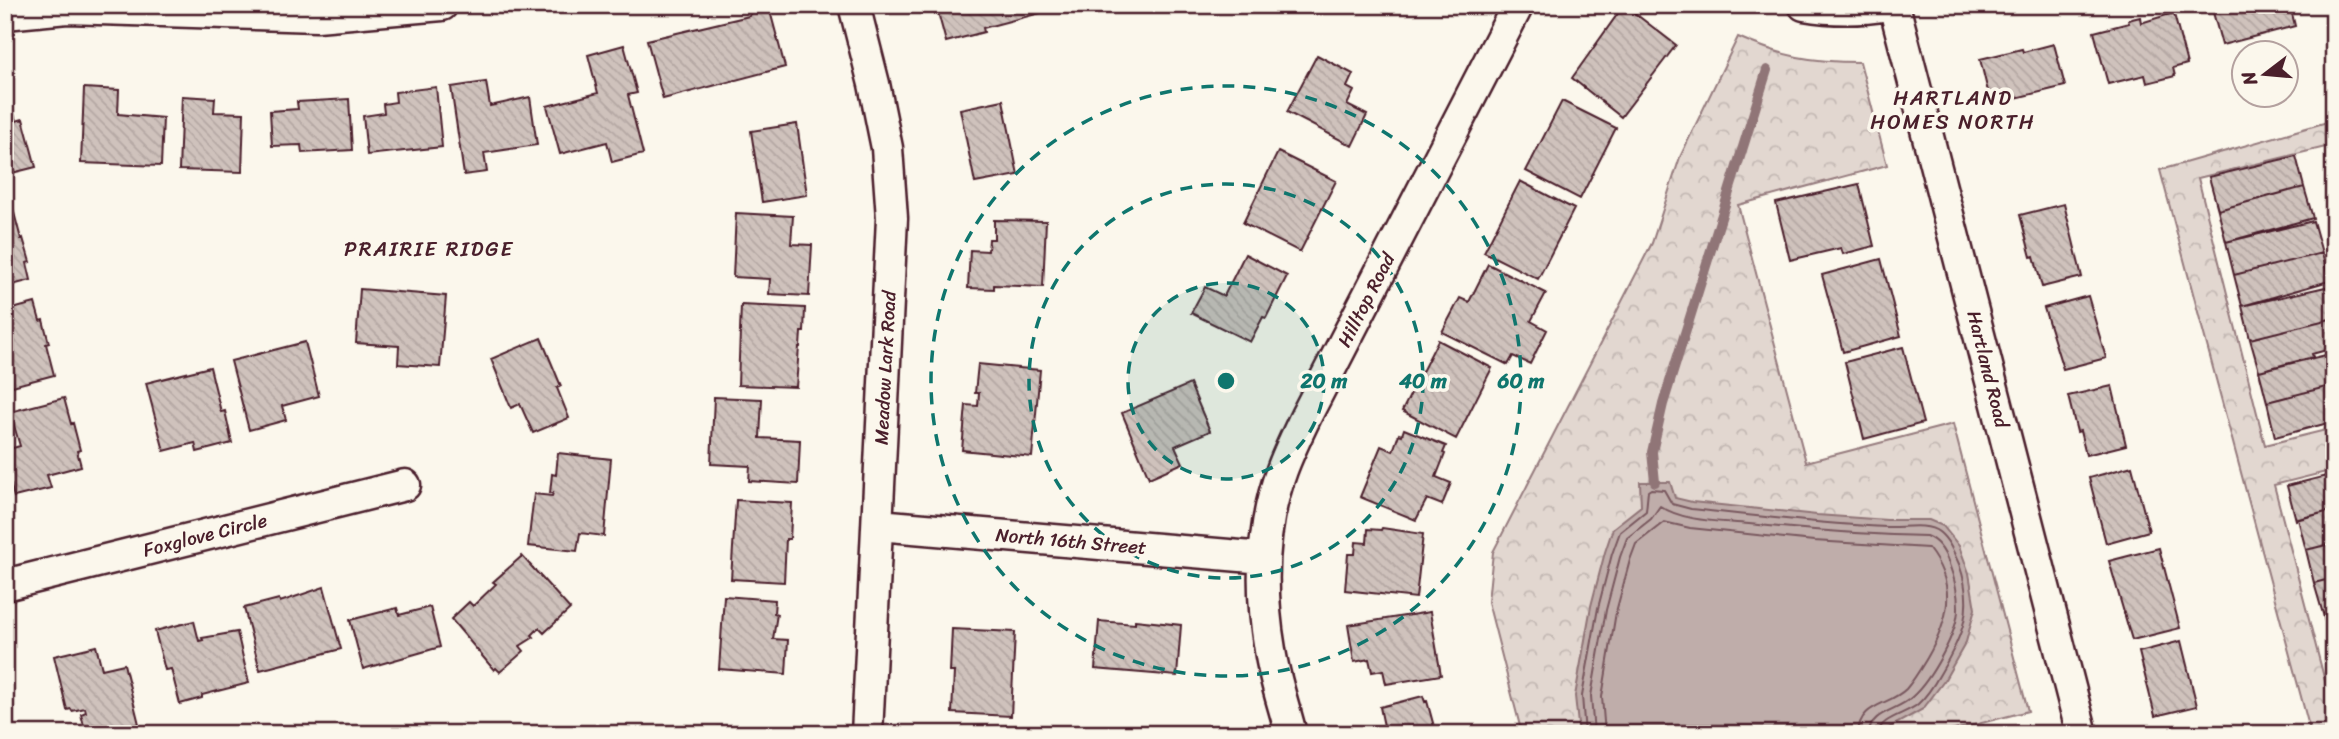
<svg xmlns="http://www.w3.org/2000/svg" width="2339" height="739" font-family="Sriracha,sans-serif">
<defs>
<pattern id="park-crowns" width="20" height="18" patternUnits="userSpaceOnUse" patternTransform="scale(1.75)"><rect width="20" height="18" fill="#e2d7d0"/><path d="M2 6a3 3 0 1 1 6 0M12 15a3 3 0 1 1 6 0" fill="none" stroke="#c3b8b3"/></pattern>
<pattern id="building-back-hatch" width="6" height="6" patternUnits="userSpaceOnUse" patternTransform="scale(1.75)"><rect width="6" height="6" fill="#cfc2bc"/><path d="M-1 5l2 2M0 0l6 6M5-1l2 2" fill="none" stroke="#b3a6a2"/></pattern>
</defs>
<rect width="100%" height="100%" fill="#fbf7ec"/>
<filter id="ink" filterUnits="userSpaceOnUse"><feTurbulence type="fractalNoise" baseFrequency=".0143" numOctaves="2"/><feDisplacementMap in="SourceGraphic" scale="14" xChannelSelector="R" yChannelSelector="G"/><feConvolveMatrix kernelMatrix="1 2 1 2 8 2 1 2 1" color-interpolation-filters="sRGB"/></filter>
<g filter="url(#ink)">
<path fill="url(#park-crowns)" stroke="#967b7e" stroke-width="2" d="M1738 37C1784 57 1810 62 1860 62L1887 165 1738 205 1806 462 1953 424 2028 711 1939 734H1522L1488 602 1493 552 1652 243 1680 157Z
M2334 120V145L2198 178 2265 445 2334 428V470L2274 485 2334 716V734H2311L2160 170Z"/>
<path fill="#bfadaa" stroke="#907477" stroke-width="2" d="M1640 482H1670L1675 498 1692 502 1817 515 1887 520H1929L1943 526 1959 546 1969 573 1975 609 1966 642 1944 681 1923 709 1885 730 1883 734H1579L1575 696 1591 606 1605 552 1613 528 1641 506Z"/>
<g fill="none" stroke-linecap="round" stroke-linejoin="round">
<path stroke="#79585e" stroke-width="2" d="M1585 734 1582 696 1598 608 1612 554 1620 532 1646 511 1648 491 1651 489 1664 490 1672 504 1691 509C1756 516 1822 524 1887 527 1902 528 1927 522 1939 532 1949 540 1954 553 1959 564 1975 608 1963 635 1940 674 1935 683 1927 696 1918 704 1907 714 1879 718 1878 734
M1594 734 1591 696 1606 610 1620 557 1627 538 1651 519 1660 506C1684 522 1720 521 1749 524 1808 530 1867 535 1926 536 1939 541 1945 552 1949 564 1954 577 1958 592 1958 607 1959 631 1930 681 1912 697 1898 711 1870 711 1869 734
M1605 734 1602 697 1616 612 1630 560 1636 544 1664 522 1690 528 1814 541 1928 548C1958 586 1949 620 1927 658 1921 668 1914 680 1906 689 1889 706 1859 703 1858 734"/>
<path stroke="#907477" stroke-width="10" d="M1655 482 1652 452 1663 404 1767 70"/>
</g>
<path fill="url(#building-back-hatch)" stroke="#4a1f2b" stroke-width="2" d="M936 5H1038L1040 13 983 28 984 32 946 42Z
M1624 5 1676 45 1621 117 1572 78Z
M2211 5H2290L2295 26 2222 45Z
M763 10 766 12 770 11 785 67 663 99 647 40 749 16 752 12Z
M2170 14H2174L2187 64 2173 68 2175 76 2147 83 2145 75 2108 84 2094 32 2129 23 2128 20 2140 17 2141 23Z
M2054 44 2065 86 1991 104 1980 59 2022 49 2023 52Z
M624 45 637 93 628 95 643 154 612 162 607 142 560 154 547 106 598 93 588 55Z
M1317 55 1353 74 1347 87 1354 91 1347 105 1367 115 1352 146 1287 112Z
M486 82 490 106 530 97 537 145 484 153 487 172 464 175 451 87Z
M436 87 442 147 367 155 363 116 384 113 383 104 396 102 395 92Z
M84 88 119 90 118 114 163 118 161 166 81 163Z
M182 96 215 98 214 112 244 113 242 172 179 170Z
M349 99 352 150 302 153 301 145 272 146 270 111 298 109 297 102Z
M10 100 16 121 23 119 36 167 8 174 10 180 5 181V101Z
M1003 100 1018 175 975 183 960 109Z
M1562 101 1616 128 1580 199 1526 171Z
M797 124 807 195 762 202 751 131Z
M1278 152 1336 181 1300 252 1243 223Z
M2296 156 2304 187 2218 210 2209 177Z
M1520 181 1574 209 1538 279 1484 252Z
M1859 184 1874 246 1843 254 1841 248 1790 260 1776 203Z
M2304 187 2313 218 2226 242 2218 210Z
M2064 204 2082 277 2042 287 2034 256 2031 257 2020 215Z
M13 209 21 239 23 238 30 262 27 263 31 280 5 287V211Z
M736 213 793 216 791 244 812 245 809 296 769 294 770 279 733 277Z
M994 220 1046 221 1043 287 994 285V289L968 288 970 250 988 251 989 239H994Z
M2313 221 2322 253 2234 275 2226 242Z
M2322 253 2329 281 2242 306 2234 275Z
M1245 254 1287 276 1266 318 1263 317 1250 342 1191 313 1205 287 1224 296Z
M1881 259 1901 336 1843 352 1822 275Z
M1488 264 1546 293 1531 321 1547 330 1530 364 1513 356 1508 365 1442 332 1460 298 1469 302Z
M2330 286 2334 301V318L2250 339 2242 306Z
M360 289 446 296 440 367 398 364 399 346 356 343Z
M2088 296 2106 358 2063 369 2044 308Z
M35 303 40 321 43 320 49 343 46 344 54 375 5 388V311Z
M741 305 805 308 804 332H801L800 347H799L796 387 738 385Z
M2334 318V348L2312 354 2313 357 2259 371 2250 339Z
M541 338 561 386 557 388 569 418 533 433 520 404 511 408 491 359Z
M1438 340 1492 368 1456 439 1402 411Z
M305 342 319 396 282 406 286 420 249 430 231 361Z
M1903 347 1923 423 1864 439 1845 362Z
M2334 353V385L2267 402 2259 371Z
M978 364 1040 370 1032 457 962 450 966 405 978 406 979 393H975Z
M210 367 221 412 225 411 232 443 197 452 195 443 164 451 146 383Z
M1190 384 1210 431 1175 446 1183 463 1149 478 1122 413Z
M2334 385V418L2327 419 2328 423 2275 437 2267 402Z
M2112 386 2126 445 2086 455 2080 431 2077 432 2068 396Z
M714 397 762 399 760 438 800 440 798 484 749 481 750 466 711 464Z
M64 398 71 424 73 423 80 450 77 451 81 466 47 475 51 488 14 497 5 464V450L20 446 10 412Z
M1404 429 1446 446 1443 453 1445 454 1436 477 1451 483 1442 505 1427 499 1416 520 1360 497 1381 446 1393 451 1399 434 1402 435Z
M558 453 611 459 604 536 580 533 577 551 528 546 534 494 552 496 553 493H550L552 474 556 475Z
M2132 466 2149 531 2106 543 2089 478Z
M2334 474V510L2296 520 2287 486Z
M736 500 792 503 790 539H786L784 582 731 579Z
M2334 510V543L2306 550 2298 519Z
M1382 528 1423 534 1416 598 1345 590 1348 554H1355L1356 542 1367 543 1368 529 1381 530Z
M2334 543V578L2314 583 2306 550Z
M2159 548 2180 628 2132 640 2109 561Z
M522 556 570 609 544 633 539 628 532 635 534 637 520 646 524 651 500 672 496 668 494 670 451 619 469 602 473 606 496 584 493 582Z
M2334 578V611L2323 614 2314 583Z
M324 587 341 649 260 670 244 608 279 599 280 602Z
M724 596 775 600 774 613 777 614 773 639 788 640 786 674 719 669Z
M430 607 440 647 363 669 350 620 397 608 399 615Z
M2334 611V646L2331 647 2323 614Z
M1430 612 1441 675 1386 684 1383 670 1372 672 1369 659 1354 662 1348 625Z
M1135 620 1181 625 1177 676 1095 669 1099 621 1135 624Z
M194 621 199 641 203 640 202 638 237 632 249 683 202 695V698L180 704 171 669 165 670 155 631Z
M952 629 1015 632 1011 716 952 713 954 672H950Z
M2181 641 2197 706 2155 716 2139 652Z
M96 646 102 669 124 664 139 724 100 734H86L81 714 86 712 85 708 72 711 71 709 67 710 54 656Z
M1423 696 1425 702 1427 701 1436 734H1375L1385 731 1380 707Z
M1983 726 1985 734H1954Z
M718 727 771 730V734H718Z
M2204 727 2205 734H2179Z"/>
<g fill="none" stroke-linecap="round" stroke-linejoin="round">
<defs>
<path id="street" d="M854 5 874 84 887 148 892 218 867 734
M1804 5C1833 10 1859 10 1888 5
M1894 5 2082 734
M5 14 67 8 317 16 442 5
M878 525 1264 558
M5 585 405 485
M1291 734C1284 706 1274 678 1270 650 1260 591 1261 527 1282 470 1289 451 1298 433 1306 416L1518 5"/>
</defs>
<use href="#street" stroke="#4a1f2b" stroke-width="35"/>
<use href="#street" stroke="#fbf7ec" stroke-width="30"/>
</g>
</g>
<circle cx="1226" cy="381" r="98" fill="#0f766e" fill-opacity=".12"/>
<g fill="none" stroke="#0f766e" stroke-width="3.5" stroke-dasharray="12 9">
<circle cx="1226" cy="381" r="98"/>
<circle cx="1226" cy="381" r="197"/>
<circle cx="1226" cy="381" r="295"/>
</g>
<g text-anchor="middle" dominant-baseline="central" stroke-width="7" stroke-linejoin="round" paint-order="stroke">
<g font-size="19" fill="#4a1f2b" stroke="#fbf7ec">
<text transform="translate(1366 300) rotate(-63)">Hilltop Road</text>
<text transform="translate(885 368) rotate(-87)">Meadow Lark Road</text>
<text transform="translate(1988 369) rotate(76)">Hartland Road</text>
<text transform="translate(205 535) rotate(-14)">Foxglove Circle</text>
<text transform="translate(1071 541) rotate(5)">North 16th Street</text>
</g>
<g font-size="21" letter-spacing="2" fill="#4a1f2b" stroke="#fbf7ec">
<text x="1953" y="98">HARTLAND<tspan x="1953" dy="24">HOMES NORTH</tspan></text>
<text x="429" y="249">PRAIRIE RIDGE</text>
</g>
</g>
<circle cx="1226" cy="381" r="10" fill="#0f766e" stroke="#fbf7ec" stroke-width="3.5"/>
<g font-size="21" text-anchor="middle" font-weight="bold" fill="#0f766e" stroke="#fbf7ec" stroke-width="7" stroke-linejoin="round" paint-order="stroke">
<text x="1324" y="388">20 m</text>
<text x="1423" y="388">40 m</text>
<text x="1521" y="388">60 m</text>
</g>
<rect width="2339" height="739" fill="none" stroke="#fbf7ec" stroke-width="28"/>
<rect x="14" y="14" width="2311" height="711" fill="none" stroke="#4a1f2b" stroke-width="2.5" filter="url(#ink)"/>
<g transform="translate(2265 74) rotate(254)"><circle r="33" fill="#fbf7ec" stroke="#b4a19f" stroke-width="2"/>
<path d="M0-5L12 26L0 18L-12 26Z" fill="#4a1f2b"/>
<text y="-10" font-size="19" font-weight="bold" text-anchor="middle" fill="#4a1f2b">N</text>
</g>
</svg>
